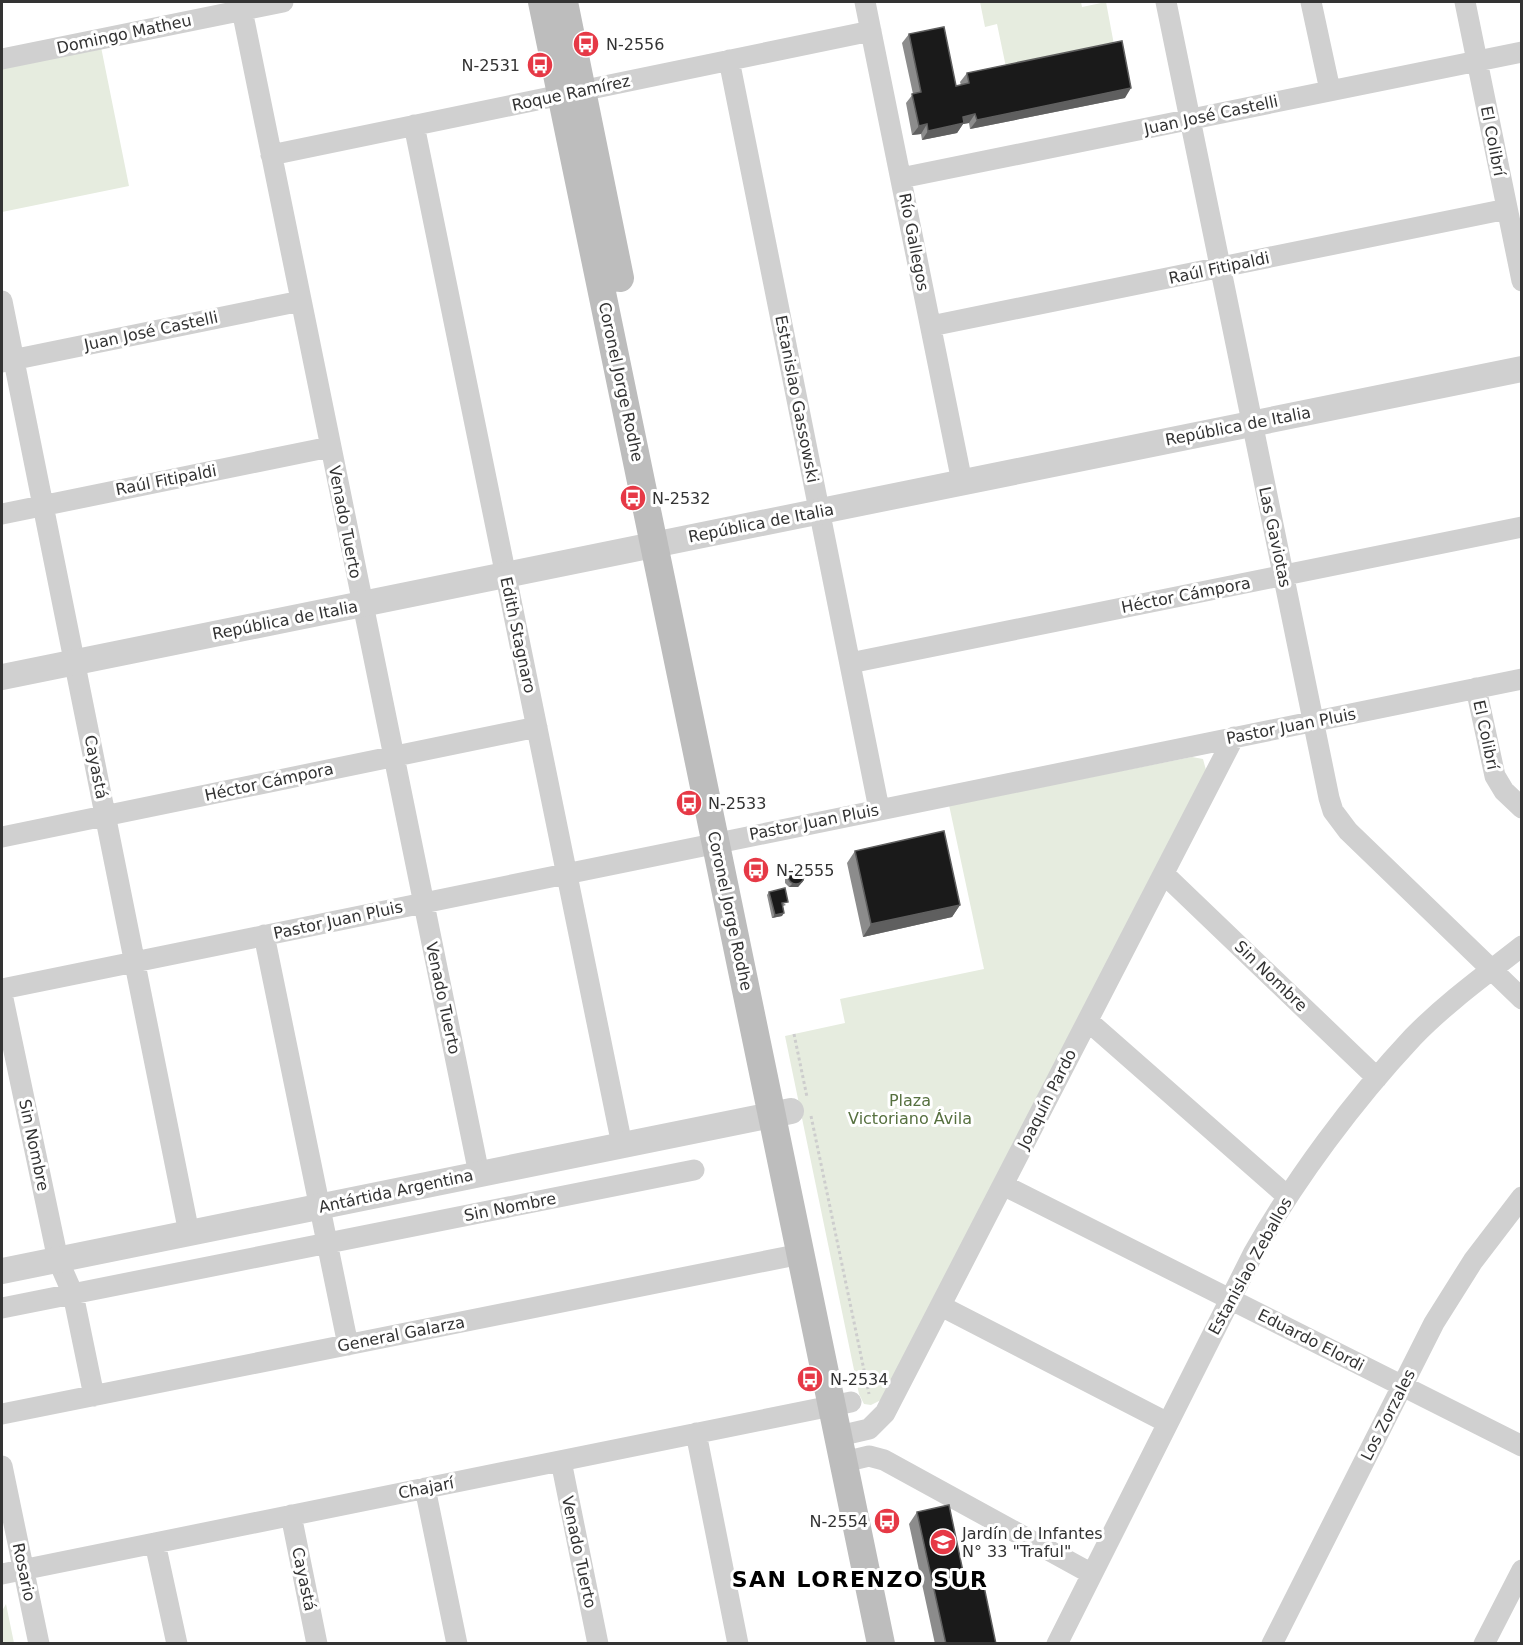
<svg xmlns="http://www.w3.org/2000/svg" width="1523" height="1645" font-family="'DejaVu Sans',sans-serif">
<rect width="100%" height="100%" fill="#fff"/>
<path fill="#e6ecdf" d="M980 2H1081L1082 7 1106 2 1115 50 1007 72 997 24 985 27Z
M101 47 129 186 2 212V67Z
M1192 757 1203 759 1206 770 881 1400 871 1405 864 1404 859 1394 785 1036 845 1023 840 999 984 969 949 805Z
M6 1604 14 1643H2V1611Z"/>
<g fill="none" stroke-linecap="round" stroke-linejoin="round">
<path stroke="#cdcdcd" stroke-width="3" stroke-dasharray="3 3" stroke-linecap="butt" d="M794 1034 807 1097
M811 1116 869 1394"/>
<path stroke="#d0d0d0" stroke-width="21" d="M865 2 962 482
M1166 2 1329 798 1333 811 1348 831 1522 999
M1311 2 1330 90
M1465 2 1522 281
M242 10 479 1174
M2 59 283 2
M729 60 879 809
M414 125 622 1145
M271 155 871 31
M901 178 1522 52
M2 301 189 1233
M931 326 1507 209
M2 362 301 301
M2 514 330 447
M850 663 1522 527
M1476 688 1495 776 1504 791 1522 808
M2 837 537 727
M1164 874 1377 1078
M264 935 348 1345
M2 989 1522 679
M2 994 58 1260 73 1294 94 1396
M1088 1021 1287 1196
M1003 1185 1522 1446
M941 1306 1168 1423
M2 1308 694 1170
M2 1414 801 1254
M696 1433 738 1644
M839 1436 869 1429 885 1413 1234 737
M561 1461 598 1644
M844 1462 869 1456 884 1460 1092 1574
M2 1466 39 1644
M425 1488 457 1644
M291 1515 317 1644
M155 1543 177 1644
M2 1574 851 1402
M1057 1644 1253 1254C1295 1179 1354 1100 1413 1037 1446 1003 1485 975 1522 946
M1272 1644 1434 1323 1473 1261 1522 1197
M1484 1644 1522 1570"/>
<path stroke="#d0d0d0" stroke-width="26" d="M2 677 1522 369
M2 1271 791 1111"/>
<path stroke="#bdbdbd" stroke-width="28" d="M542 2 881 1644
M564 2 620 278"/>
</g>
<path fill="#8c8c8c" d="M909 34 956 86 961 85 960 82 967 73 1125 98 970 129 969 123 963 124 957 133 922 140 921 134 912 135 906 103 913 94 902 43Z
M855 851 960 905 952 917 863 937 847 863Z
M791 869 804 880 798 887H789L785 883V877Z
M769 892 786 905 783 906 782 916 772 918 767 895Z
M917 1512 965 1581 996 1644H935L909 1524Z"/>
<path fill="#5f5f5f" d="M1131 88 1125 98 970 129 977 120Z
M975 114 969 123 963 124 957 133 922 140 928 131 963 117Z
M927 124 921 134 912 135 919 126Z
M804 880 798 887H789L792 884Z
M960 905 952 917 863 937 871 924Z
M784 913 782 916 772 918 775 915Z"/>
<path fill="#1a1a1a" stroke="#5f5f5f" stroke-width="1.5" d="M944 27 956 86 969 83 967 73 1122 41 1131 88 977 120 975 114 963 117 964 123 928 131 927 124 919 126 912 94 921 92 909 34Z
M944 831 960 905 871 924 855 851Z
M788 876a8 8 0 1 1 16 0a8 8 0 1 1-16 0Z
M785 888 788 902 782 903 784 913 775 915 769 892Z
M949 1505 965 1581 982 1577 996 1644H946L917 1512Z"/>
<defs>
<symbol id="bus-disc" viewBox="-11 -11 22 22"><circle r="9.5" fill="#e63946" stroke="#fff"/><path d="M-5-6H5V4H4V6H2V4H-2V6H-4V4H-5ZM-3.5-4V0h7V-4ZM-3.5 1.2v1.5H-2V1.2ZM2 1.2v1.5H3.5V1.2Z" fill="#fff"/></symbol>
<symbol id="school-disc" viewBox="-11 -11 22 22"><circle r="9.5" fill="#e63946" stroke="#fff"/><path d="M0-5L7-2L0 1L-7-2ZM-4 1L0 2.5L4 1V4Q0 6-4 4Z" fill="#fff"/></symbol>
</defs>
<g fill-rule="evenodd">
<use href="#bus-disc" x="571" y="29" width="30" height="30"/>
<use href="#bus-disc" x="525" y="50" width="30" height="30"/>
<use href="#bus-disc" x="618" y="483" width="30" height="30"/>
<use href="#bus-disc" x="674" y="788" width="30" height="30"/>
<use href="#bus-disc" x="741" y="855" width="30" height="30"/>
<use href="#bus-disc" x="795" y="1364" width="30" height="30"/>
<use href="#bus-disc" x="872" y="1506" width="30" height="30"/>
<use href="#school-disc" x="928" y="1527" width="30" height="30"/>
</g>
<g text-anchor="middle" dominant-baseline="central" stroke-width="6" stroke-linejoin="round" paint-order="stroke">
<g font-size="16" fill="#333" stroke="#fff">
<text transform="translate(124 34) rotate(-12)">Domingo Matheu</text>
<text transform="translate(571 93) rotate(-12)">Roque Ramírez</text>
<text transform="translate(1211 115) rotate(-12)">Juan José Castelli</text>
<text transform="translate(1493 141) rotate(79)">El Colibrí</text>
<text transform="translate(914 242) rotate(79)">Río Gallegos</text>
<text transform="translate(1219 268) rotate(-12)">Raúl Fitipaldi</text>
<text transform="translate(151 331) rotate(-12)">Juan José Castelli</text>
<text transform="translate(621 382) rotate(78)">Coronel Jorge Rodhe</text>
<text transform="translate(797 399) rotate(79)">Estanislao Gassowski</text>
<text transform="translate(1238 426) rotate(-11)">República de Italia</text>
<text transform="translate(166 480) rotate(-11)">Raúl Fitipaldi</text>
<text transform="translate(345 522) rotate(79)">Venado Tuerto</text>
<text transform="translate(761 523) rotate(-11)">República de Italia</text>
<text transform="translate(1275 537) rotate(78)">Las Gaviotas</text>
<text transform="translate(1186 595) rotate(-11)">Héctor Cámpora</text>
<text transform="translate(285 620) rotate(-11)">República de Italia</text>
<text transform="translate(518 635) rotate(78)">Edith Stagnaro</text>
<text transform="translate(1291 726) rotate(-11)">Pastor Juan Pluis</text>
<text transform="translate(1486 735) rotate(78)">El Colibrí</text>
<text transform="translate(96 767) rotate(79)">Cayastá</text>
<text transform="translate(269 782) rotate(-12)">Héctor Cámpora</text>
<text transform="translate(814 822) rotate(-11)">Pastor Juan Pluis</text>
<text transform="translate(730 911) rotate(78)">Coronel Jorge Rodhe</text>
<text transform="translate(338 920) rotate(-12)">Pastor Juan Pluis</text>
<text transform="translate(1271 976) rotate(44)">Sin Nombre</text>
<text transform="translate(443 998) rotate(78)">Venado Tuerto</text>
<text transform="translate(1047 1099) rotate(-63)">Joaquín Pardo</text>
<text transform="translate(34 1145) rotate(78)">Sin Nombre</text>
<text transform="translate(396 1191) rotate(-12)">Antártida Argentina</text>
<text transform="translate(510 1207) rotate(-11)">Sin Nombre</text>
<text transform="translate(1250 1266) rotate(-61)">Estanislao Zeballos</text>
<text transform="translate(401 1334) rotate(-11)">General Galarza</text>
<text transform="translate(1311 1340) rotate(27)">Eduardo Elordi</text>
<text transform="translate(1388 1415) rotate(-63)">Los Zorzales</text>
<text transform="translate(426 1488) rotate(-11)">Chajarí</text>
<text transform="translate(579 1552) rotate(78)">Venado Tuerto</text>
<text transform="translate(24 1572) rotate(78)">Rosario</text>
<text transform="translate(304 1579) rotate(78)">Cayastá</text>
</g>
<g font-size="16" fill="#333" stroke="#fff" text-anchor="start">
<text x="606" y="44">N-2556</text>
<text x="520" y="65" text-anchor="end">N-2531</text>
<text x="652" y="498">N-2532</text>
<text x="708" y="803">N-2533</text>
<text x="776" y="870">N-2555</text>
<text x="830" y="1379">N-2534</text>
<text x="868" y="1521" text-anchor="end">N-2554</text>
<text x="962" y="1533">Jardín de Infantes<tspan x="962" dy="18">N° 33 "Traful"</tspan></text>
</g>
<g font-size="16" fill="#56703f" stroke="#fff">
<text x="910" y="1100">Plaza<tspan x="910" dy="18">Victoriano Ávila</tspan></text>
</g>
<g font-size="22" font-weight="bold" letter-spacing="1.5" fill="#000" stroke="#fff">
<text x="860" y="1579">SAN LORENZO SUR</text>
</g>
</g>
<rect width="1523" height="1645" fill="none" stroke="#333333" stroke-width="6"/>
</svg>
